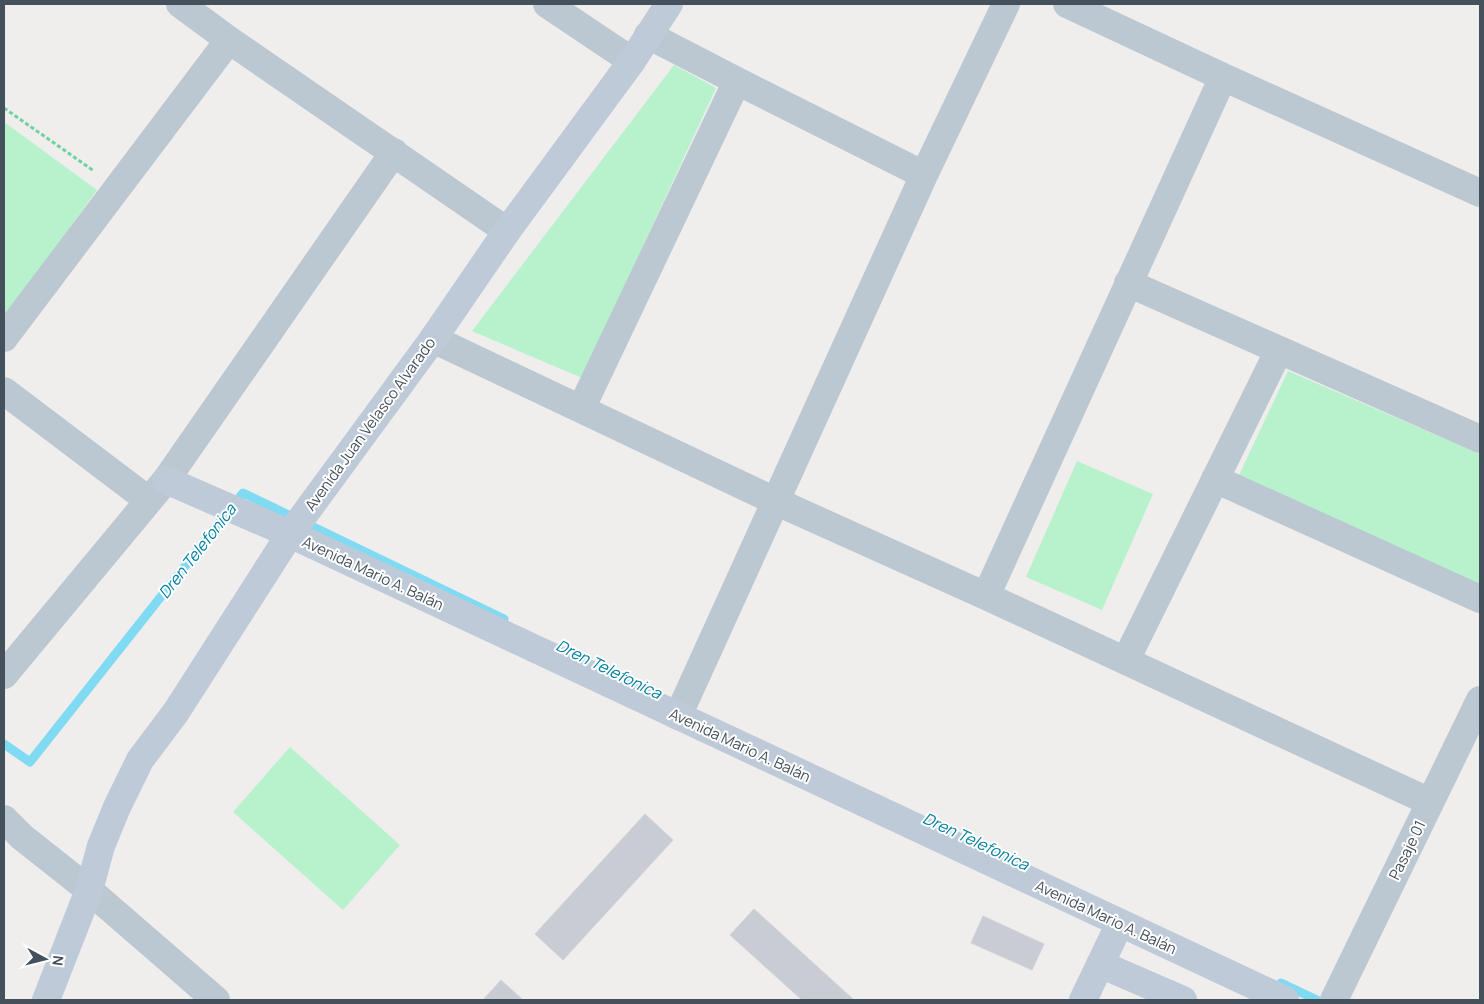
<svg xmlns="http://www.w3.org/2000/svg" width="1484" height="1004" font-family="Manrope,sans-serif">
<rect width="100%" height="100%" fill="#f0eded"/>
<path fill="#b7f2cd" d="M674 65 716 88 582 378 472 331Z
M4 122 97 190 4 319Z
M1288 371 1480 454V585L1239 475Z
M1077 461 1153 494 1102 610 1026 577Z
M290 747 400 845 343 910 233 812Z"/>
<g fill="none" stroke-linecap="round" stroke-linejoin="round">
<path stroke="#80dbf2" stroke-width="9" d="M4 744 30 762 243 493 504 619
M1281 983 1317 1000"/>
</g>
<path fill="#c9ccd2" stroke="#d0d3d9" d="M645 814 673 840 563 960 535 934Z
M754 909 854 1000H802L730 935Z
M983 916 1044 944 1032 970 971 943Z
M501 980 523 1000H483Z"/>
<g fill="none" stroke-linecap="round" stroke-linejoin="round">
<path stroke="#6dd29f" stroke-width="3" stroke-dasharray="4 2.5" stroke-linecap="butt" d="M4 108 94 171"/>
<path stroke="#bcc8d1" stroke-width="28" d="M180 4 229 40 507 231
M547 4 632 61
M1067 4 1223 77 1480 193
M648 35 737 81 924 175
M1128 283 1480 439
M4 338 229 40
M433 339 775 501 986 596 1430 802
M4 391 148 500
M581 409 737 81
M1215 479 1480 599
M986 596 1223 77
M1126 660 1279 350
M4 675 166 480 394 152
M678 716 924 175 1006 4
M4 819 22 837 89 890 216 1000
M1334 1000 1480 700"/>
<path stroke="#becad8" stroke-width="28" d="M166 480 290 534 1285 1000
M1100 964 1183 1000
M46 1000 89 890 101 846 117 807 140 760 176 712 290 534 433 339 507 231 632 61 669 4
M1083 1000 1120 923"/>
</g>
<g text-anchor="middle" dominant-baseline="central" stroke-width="4" stroke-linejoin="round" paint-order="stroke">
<g font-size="15" fill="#44515c" stroke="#fff">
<text transform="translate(370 424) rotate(-54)">Avenida Juan Velasco Alvarado</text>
<text transform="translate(373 573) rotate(25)">Avenida Mario A. Balán</text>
<text transform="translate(740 745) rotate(25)">Avenida Mario A. Balán</text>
<text transform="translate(1407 850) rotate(-64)">Pasaje 01</text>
<text transform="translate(1106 917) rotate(25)">Avenida Mario A. Balán</text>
</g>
<g font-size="16" font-style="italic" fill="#0481a1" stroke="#fff">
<text transform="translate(197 551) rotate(-52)">Dren Telefonica</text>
<text transform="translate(609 669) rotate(26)">Dren Telefonica</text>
<text transform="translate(976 841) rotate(25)">Dren Telefonica</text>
</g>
</g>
<rect width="1484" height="1004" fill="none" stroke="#44515c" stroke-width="10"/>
<g transform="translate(45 959) rotate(97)" stroke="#ffffff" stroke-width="4" paint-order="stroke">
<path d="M0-4L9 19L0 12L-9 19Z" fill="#44515c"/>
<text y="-8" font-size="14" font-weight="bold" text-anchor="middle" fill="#44515c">N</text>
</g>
</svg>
